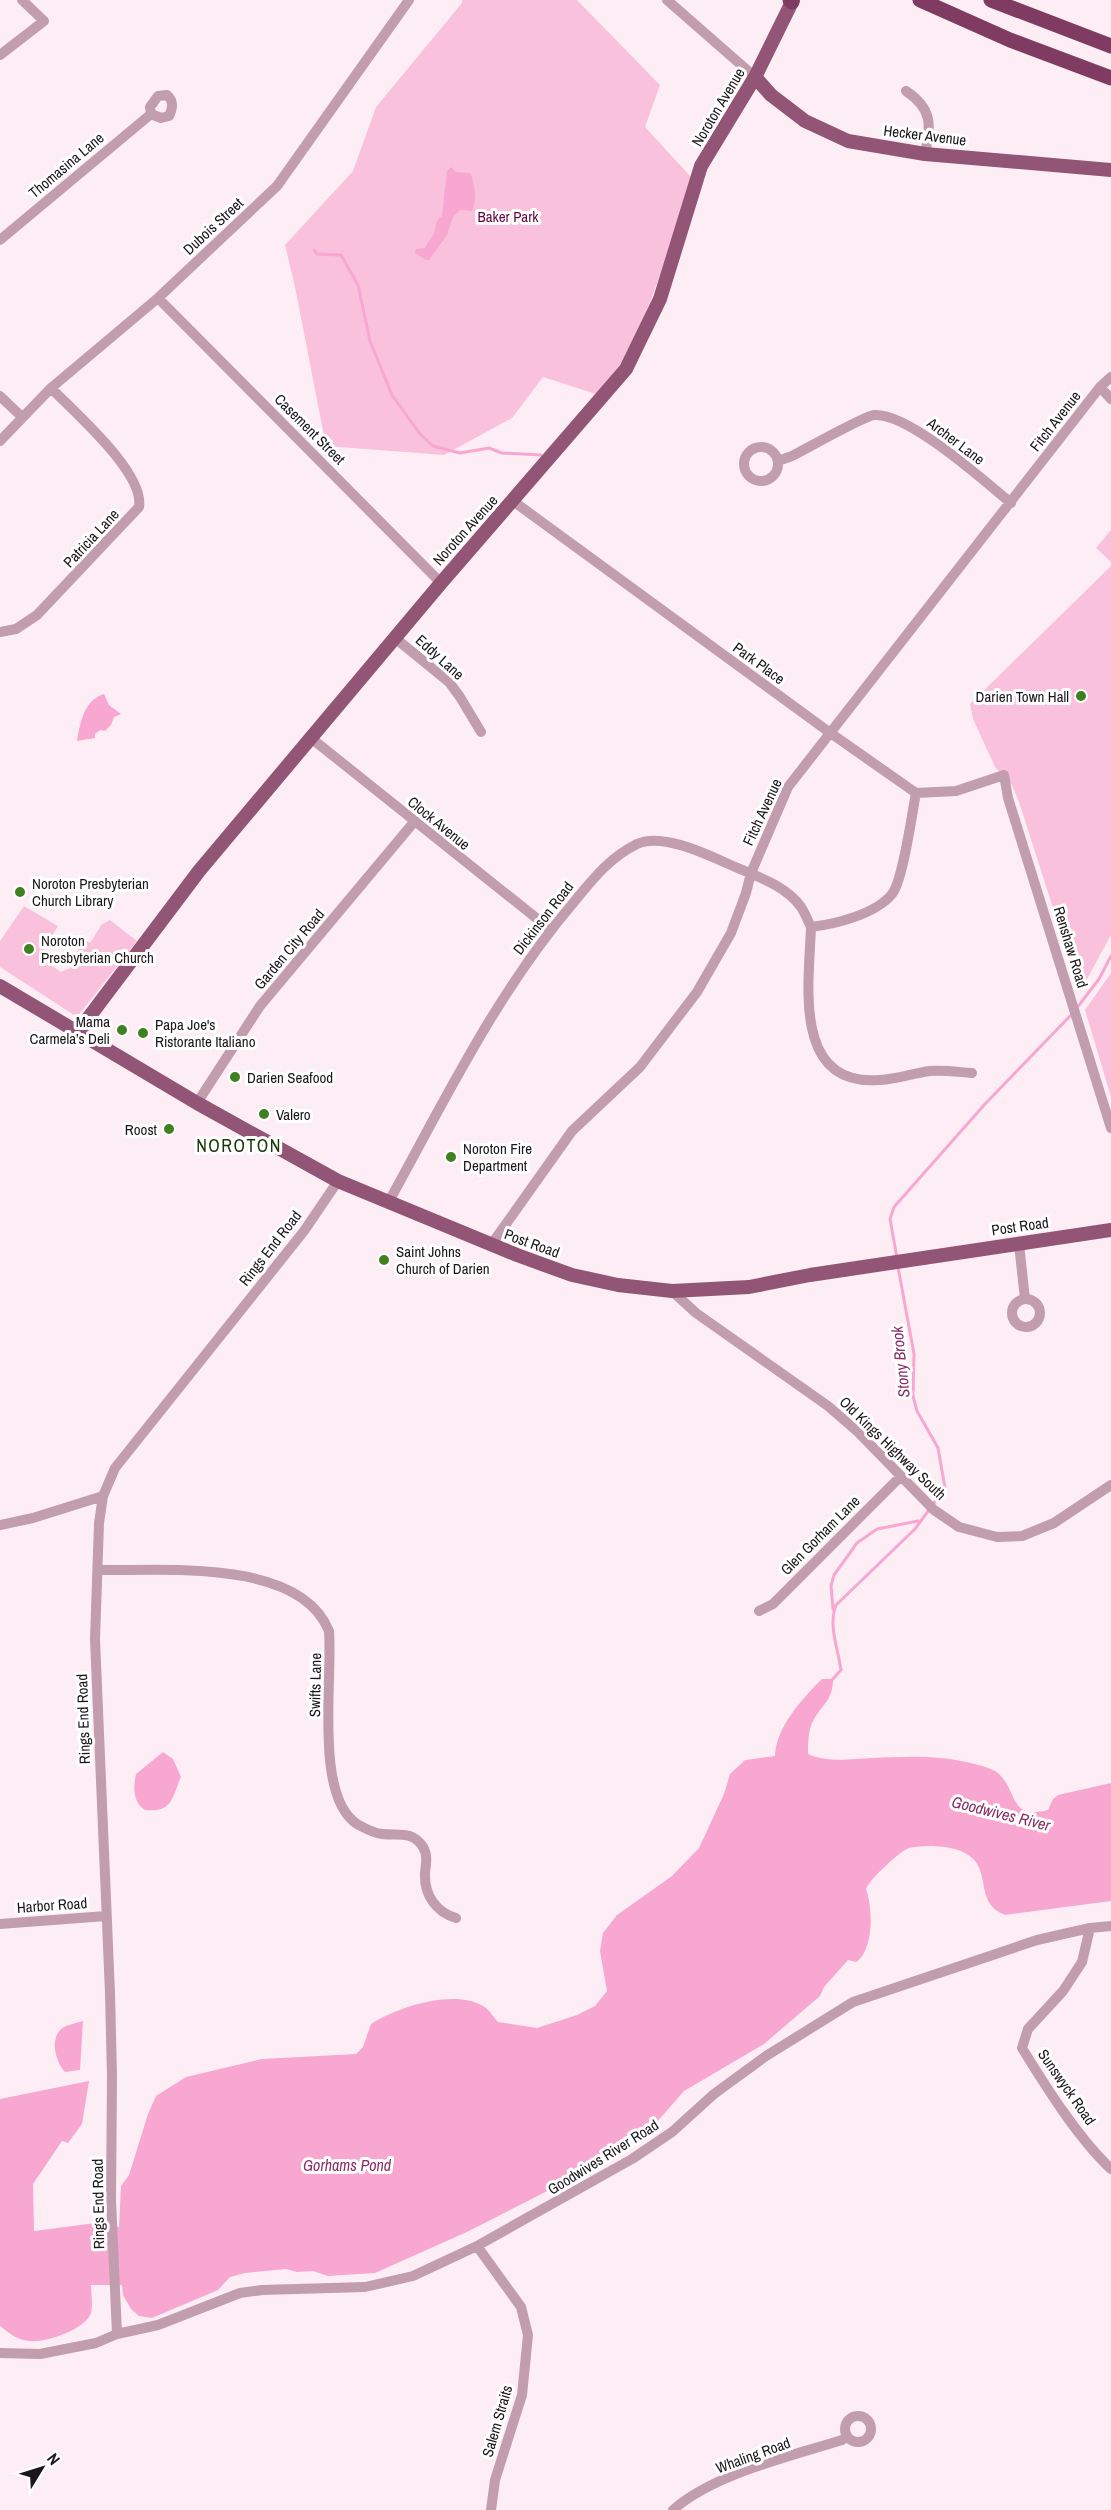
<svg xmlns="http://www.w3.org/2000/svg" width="1111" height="2510" font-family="'Archivo Narrow',sans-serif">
<rect width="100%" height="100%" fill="#fdeef5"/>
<path fill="#fac1dd" d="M462 0H577L660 85 645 127 691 177C674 236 655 297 628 352 620 367 609 381 599 395L543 377 512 418 444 455 326 446 295 287 285 245 353 171 376 107 462 3Z
M1111 530V562L1096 548Z
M1111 566V935L1080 992 1019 802 1012 785 995 767 973 719 970 704Z
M24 906 58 926 43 951 44 960 61 972 70 968 74 962 73 957 85 940 90 943 102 924 110 920 137 941 77 1017 0 967V941Z
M1111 973V1097L1085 1010Z"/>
<path fill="#f7a7d0" d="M451 167 456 172 470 173C475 182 477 202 472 211L460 210 453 217 447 235 429 260H426L415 253 416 249 425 248C427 242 431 240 433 235 437 228 434 221 442 216L447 171Z
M104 694 109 705 121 714 114 717 111 725 105 731 100 730 95 734V738L77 741C80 723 84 700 104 694Z
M822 1679H833C833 1701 822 1704 813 1721 808 1731 808 1743 808 1754 827 1763 852 1759 872 1758 900 1757 929 1755 956 1760 966 1762 993 1767 999 1774 1018 1792 1009 1820 1048 1810L1053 1799 1058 1795 1111 1783V1901L1005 1915C977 1904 989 1879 975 1861 962 1845 928 1844 909 1848 901 1850 869 1880 866 1889 873 1908 874 1950 856 1962L848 1960 824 1987 820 1996 764 2044 684 2091 650 2130 571 2174 561 2184 469 2231 375 2273 328 2276 313 2271 297 2272 286 2269 245 2273 230 2277 218 2290 152 2318 139 2316 131 2309 123 2295 122 2285H91C91 2293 93 2305 91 2313 85 2330 45 2343 29 2341 17 2340 9 2333 0 2326V2099L89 2081 82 2124 68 2143 62 2141 33 2184 34 2231 96 2223 119 2227 121 2186 129 2175 148 2114 156 2096 186 2077 262 2059 356 2054 363 2047 371 2024C397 2007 458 1987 486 2008 490 2011 494 2018 498 2022L537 2028 577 2015 595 2006 607 1991 600 1951 603 1933 617 1915 672 1876 699 1848 724 1794 730 1774 745 1760 775 1756C776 1727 802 1699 822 1679Z
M163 1752 173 1759 181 1777C172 1797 173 1813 145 1810 133 1803 133 1787 136 1774Z
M83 2021 80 2070 65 2072C56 2062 50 2041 60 2030 65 2025 76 2023 83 2021Z"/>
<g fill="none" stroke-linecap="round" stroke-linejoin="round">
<path stroke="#f7a7d0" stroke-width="3" d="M314 250 317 254 341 255 358 285 370 341 392 395 420 434 433 446 460 453 489 448 502 453 541 455
M1076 1009 1099 979 1111 956
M897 1258 890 1219 894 1207 985 1104 1072 1014
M833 1609 831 1586 834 1575 857 1543 877 1529 918 1521
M831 1681 841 1670C838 1648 828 1626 836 1605L915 1529 945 1488 938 1448 917 1411 913 1396 914 1354 898 1267"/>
<path stroke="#c19dae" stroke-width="10" d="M667 0 755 77
M0 55 44 21 22 0
M906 91C933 109 931 125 925 154
M0 240 151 114 150 107 158 96 167 95C174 101 173 108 169 116L161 118 151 114
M158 298 441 583
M1100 387 1111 399
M0 396 22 417
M0 441 51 388 158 298 277 186 409 0
M744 464a17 17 0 1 1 34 0a17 17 0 1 1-34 0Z
M778 461 792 456C806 449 864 416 874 415 908 412 984 481 1011 503
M513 501 829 732 916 793 956 791 1004 775 1008 798 1111 1128
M0 632 16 629 37 615 139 507C145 473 74 412 51 388
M395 638 449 682 460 697 481 732
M311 738 550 929
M916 793C912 813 903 881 892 894 876 914 836 924 811 927 809 984 792 1087 880 1080 897 1079 914 1073 930 1071 944 1070 958 1072 972 1073
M197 1103 260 1006 414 822
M388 1203C445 1100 497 992 574 902 592 880 610 857 637 844 660 833 702 852 724 862 749 874 784 883 801 907 805 913 808 921 811 927
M1019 1244 1025 1299
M491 1245 572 1131 640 1067 697 992 731 933 746 893 751 873 788 787 1100 387 1111 377
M672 1291 696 1313 828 1406 858 1432 934 1510 959 1527 997 1537 1022 1536 1054 1523 1111 1485
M1012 1313a14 14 0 1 1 28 0a14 14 0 1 1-28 0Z
M0 1525 33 1518 103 1496
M98 1570C163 1571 300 1558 329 1631 333 1678 314 1796 357 1824 364 1828 373 1833 382 1834 398 1836 412 1830 423 1847 428 1855 426 1864 425 1873 424 1895 436 1912 456 1918
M759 1611 773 1604 901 1476
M0 1924 106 1916
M1090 1928 1082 1962 1063 1991 1028 2029 1022 2048C1046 2087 1078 2138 1111 2169
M477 2246 521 2307 528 2335 522 2395 495 2480 491 2510
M117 2334 111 2200 112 2076 110 1993 95 1639 99 1523 103 1496 115 1468 304 1231 338 1181
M0 2353 40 2354 96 2343 117 2334 158 2325 240 2293 262 2290 365 2287 413 2276 477 2246 632 2159 672 2132 714 2094 766 2056 853 2002 1037 1940 1090 1928 1111 1926
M845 2429a13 13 0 1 1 26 0a13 13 0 1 1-26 0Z
M673 2510C713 2474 791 2456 842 2440L847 2437"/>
<path stroke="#925575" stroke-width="14" d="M755 77 771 95 805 121 848 141 925 154 1111 170
M0 986 197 1103 338 1181 517 1255 572 1275 618 1285 672 1291 749 1287 810 1275 1111 1230
M77 1033 199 871 441 583 626 369 660 299 701 166 755 77 793 0"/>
<path stroke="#7f3b61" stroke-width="15" d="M790 0 792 2
M920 0 1010 40 1111 78
M991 0 1111 46"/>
</g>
<g fill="#3f8020" stroke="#fff" stroke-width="2">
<circle cx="1081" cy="696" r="6"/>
<circle cx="20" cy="892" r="6"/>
<circle cx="29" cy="949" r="6"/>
<circle cx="122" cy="1030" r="6"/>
<circle cx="143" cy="1033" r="6"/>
<circle cx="235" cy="1077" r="6"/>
<circle cx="264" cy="1114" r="6"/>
<circle cx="169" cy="1129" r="6"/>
<circle cx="451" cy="1157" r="6"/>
<circle cx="384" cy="1260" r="6"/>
</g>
<g text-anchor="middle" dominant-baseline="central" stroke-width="6" stroke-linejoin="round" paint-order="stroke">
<g font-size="15" fill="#1b1619" stroke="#fff">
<text transform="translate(718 107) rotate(-59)">Noroton Avenue</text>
<text transform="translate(925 135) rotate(7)">Hecker Avenue</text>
<text transform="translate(66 165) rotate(-40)">Thomasina Lane</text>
<text transform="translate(213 226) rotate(-43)">Dubois Street</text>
<text transform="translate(1055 421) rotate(-52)">Fitch Avenue</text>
<text transform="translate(310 429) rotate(45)">Casement Street</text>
<text transform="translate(956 441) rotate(37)">Archer Lane</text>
<text transform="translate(465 530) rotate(-48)">Noroton Avenue</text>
<text transform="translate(91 538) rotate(-47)">Patricia Lane</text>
<text transform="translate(440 657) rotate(42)">Eddy Lane</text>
<text transform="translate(759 663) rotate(36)">Park Place</text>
<text transform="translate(762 812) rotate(-65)">Fitch Avenue</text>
<text transform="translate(439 823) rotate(39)">Clock Avenue</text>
<text transform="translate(543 918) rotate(-52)">Dickinson Road</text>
<text transform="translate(1071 947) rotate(73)">Renshaw Road</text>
<text transform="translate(289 949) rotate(-50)">Garden City Road</text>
<text transform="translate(1020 1226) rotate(-8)">Post Road</text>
<text transform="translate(532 1243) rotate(20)">Post Road</text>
<text transform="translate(270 1248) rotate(-52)">Rings End Road</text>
<text transform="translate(893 1448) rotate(44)">Old Kings Highway South</text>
<text transform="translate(820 1535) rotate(-45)">Glen Gorham Lane</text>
<text transform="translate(315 1685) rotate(-89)">Swifts Lane</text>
<text transform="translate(83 1719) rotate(-92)">Rings End Road</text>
<text transform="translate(52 1905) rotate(-4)">Harbor Road</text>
<text transform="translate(1067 2087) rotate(55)">Sunswyck Road</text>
<text transform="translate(603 2157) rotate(-32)">Goodwives River Road</text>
<text transform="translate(98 2204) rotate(-91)">Rings End Road</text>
<text transform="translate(497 2421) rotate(-74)">Salem Straits</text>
<text transform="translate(753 2455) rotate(-20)">Whaling Road</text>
</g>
<g font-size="15" fill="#630443" stroke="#fff">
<text x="508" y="216">Baker Park</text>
</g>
<g font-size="15" fill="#1b1619" stroke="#fff" text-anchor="start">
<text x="1069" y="696" text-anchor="end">Darien Town Hall</text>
<text x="32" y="883">Noroton Presbyterian<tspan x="32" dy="17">Church Library</tspan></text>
<text x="41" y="940">Noroton<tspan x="41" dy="17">Presbyterian Church</tspan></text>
<text x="110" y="1021" text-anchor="end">Mama<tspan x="110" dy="17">Carmela’s Deli</tspan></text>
<text x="155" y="1024">Papa Joe's<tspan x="155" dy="17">Ristorante Italiano</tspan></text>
<text x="247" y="1077">Darien Seafood</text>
<text x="276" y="1114">Valero</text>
<text x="157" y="1129" text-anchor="end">Roost</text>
<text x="463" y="1148">Noroton Fire<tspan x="463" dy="17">Department</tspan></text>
<text x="396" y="1251">Saint Johns<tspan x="396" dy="17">Church of Darien</tspan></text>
</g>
<g font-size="16" font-style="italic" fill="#882e63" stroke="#fff">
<text transform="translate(900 1362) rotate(-96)">Stony Brook</text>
<text transform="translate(1001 1813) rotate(14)">Goodwives River</text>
<text x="347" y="2165">Gorhams Pond</text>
</g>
<g font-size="18" letter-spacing="1.5" fill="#173608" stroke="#fff">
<text x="239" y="1145">NOROTON</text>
</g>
</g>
<g transform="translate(42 2468) rotate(52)" stroke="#ffffff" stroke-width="4.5" paint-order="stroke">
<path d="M0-4.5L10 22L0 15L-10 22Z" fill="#1b1619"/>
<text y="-9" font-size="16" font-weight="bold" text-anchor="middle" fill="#1b1619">N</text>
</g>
</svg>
